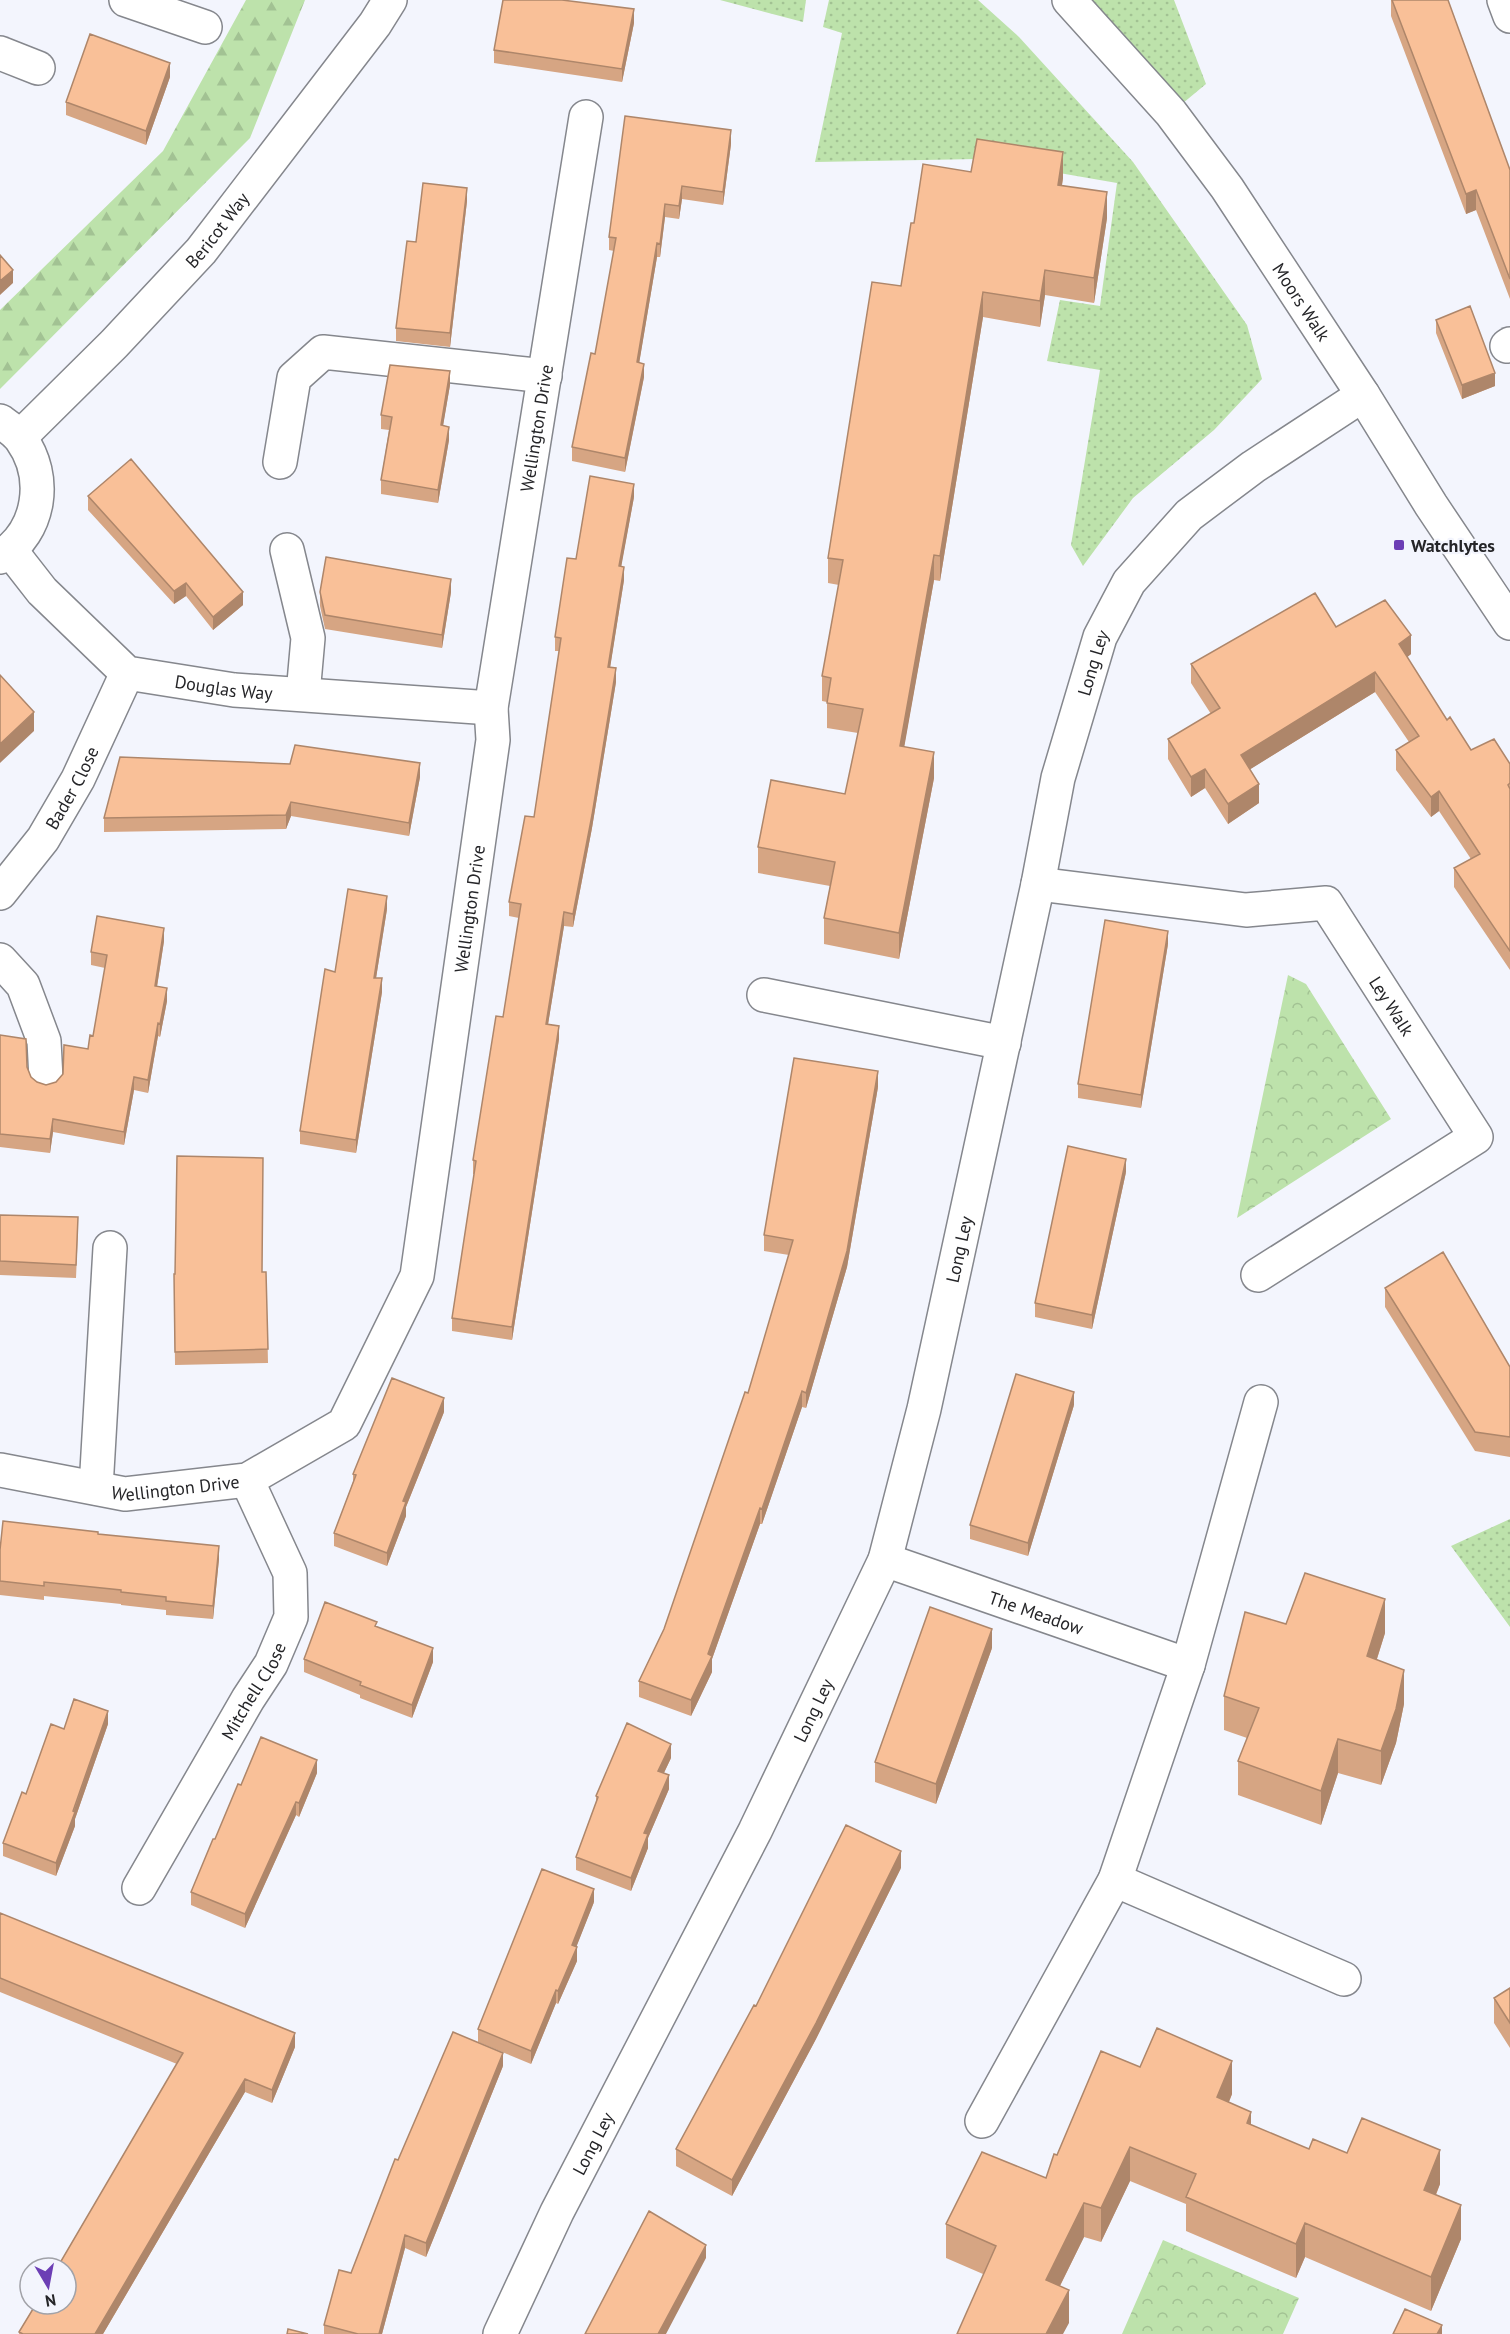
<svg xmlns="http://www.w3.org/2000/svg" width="1510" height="2334" font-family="'PT Sans',sans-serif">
<defs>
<pattern id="grass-dots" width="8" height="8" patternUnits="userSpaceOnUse" patternTransform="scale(1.5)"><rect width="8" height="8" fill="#bde2ab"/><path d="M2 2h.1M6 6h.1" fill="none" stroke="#a2c293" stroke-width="1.8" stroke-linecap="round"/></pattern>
<pattern id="forest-firs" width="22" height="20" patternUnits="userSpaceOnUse" patternTransform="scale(1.5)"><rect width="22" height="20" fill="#bde2ab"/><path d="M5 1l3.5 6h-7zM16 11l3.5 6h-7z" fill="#a2c293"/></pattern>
<pattern id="park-crowns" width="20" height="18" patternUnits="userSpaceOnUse" patternTransform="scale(1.5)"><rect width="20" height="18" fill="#bde2ab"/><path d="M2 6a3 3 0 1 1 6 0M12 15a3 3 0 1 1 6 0" fill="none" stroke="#a2c293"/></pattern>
</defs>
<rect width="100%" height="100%" fill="#f3f5fd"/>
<path fill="url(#grass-dots)" d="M720 0H806L803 22Z
M829 0H978L1019 37 1133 162 1247 325 1262 379 1214 430 1133 498 1083 566 1071 545 1100 370 1047 361 1060 300 1100 306 1117 183 978 159 815 162 842 33 823 27Z
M1069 0H1174L1206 84 1171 113Z
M1510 1519V1627L1451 1546Z"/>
<path fill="url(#forest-firs)" d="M246 0H305L250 138 0 389V310L163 151Z"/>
<path fill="url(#park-crowns)" d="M1288 975 1306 984 1391 1119 1237 1218Z
M1163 2240 1299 2298 1283 2334H1122Z"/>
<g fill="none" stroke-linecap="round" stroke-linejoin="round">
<defs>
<g id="minor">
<path d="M126 0 205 27"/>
<path id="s1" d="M1069 0 1171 113 1227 188 1363 395 1431 505 1510 623"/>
<path d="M1504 0 1510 16"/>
<path d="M0 53 38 68"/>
<path d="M1507 346 1510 344"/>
<path d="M0 421C7 426 16 432 21 439 48 477 41 531 0 557"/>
<path id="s2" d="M20 437 114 344 201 251 375 24 390 0"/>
<path d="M280 462 294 378 323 352 545 376"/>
<path id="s3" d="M10 550 42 591 127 673 234 690 491 708"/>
<path d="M287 550 308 638 303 694"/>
<path id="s4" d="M1038 884 1246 910 1326 903 1476 1137 1258 1275"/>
<path id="s5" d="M0 893 43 839 78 779 127 673"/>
<path d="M0 960 23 985 44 1041 46 1079"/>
<path d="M764 995 1004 1043"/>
<path id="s6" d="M0 1470 125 1494 247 1480 344 1424 417 1276 493 740 491 708 586 117"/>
<path d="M96 1488 110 1248"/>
<path id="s7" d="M885 1560 1188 1665"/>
<path d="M1115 1880 1344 1979"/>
<path id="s8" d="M139 1888 248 1699 271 1664 291 1617 290 1573 247 1480"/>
<path d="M982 2121 1115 1880 1188 1665 1261 1402"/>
<path id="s9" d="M500 2334 557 2212 755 1831 885 1560 924 1409 1038 884 1058 778 1100 637 1129 582 1189 515 1253 467 1363 395"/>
</g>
</defs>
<use href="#minor" stroke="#85878d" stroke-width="36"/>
<use href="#minor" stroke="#fff" stroke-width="33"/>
</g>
<path fill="#d6a583" d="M1391 0H1448L1510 170V299L1476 210 1466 214 1391 16Z
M634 23 622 82 494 63V50Z
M170 77 146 145 66 115V102Z
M731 144 723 205 682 199 679 219 665 217 660 257H657L639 363 644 377 625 472 572 461V447L595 354 614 251 609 250V237Z
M971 172 1063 178 1062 185 1107 218 1094 303 1045 295 1040 327 983 317 940 581 934 580 904 746 934 778 899 959 824 944V918L830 886 758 873V847L845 794 858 733 827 728V702L822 701V676L839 585 828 583V558L901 286Z
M467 201 450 347 396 341V328L416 242Z
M1436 320 1495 386 1462 399 1436 333Z
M450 385 443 425 449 440 438 503 381 494V480L389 430 381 429V415Z
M88 496 243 605 213 630 186 596 174 604 88 510Z
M634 497 621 566 624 580 610 667 616 682 592 828 573 927 564 926 548 1024 559 1039 512 1340 452 1331V1318L474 1174H473V1160L503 1017 519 918 509 916V902L534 817 559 651H555V637L576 559Z
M320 592H451L442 648 325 629 320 606Z
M1336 627 1411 654 1407 657 1447 720 1471 750 1510 764V970L1454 887V868L1471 859 1439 811 1431 817 1396 770V750L1409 742 1375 692 1250 769 1259 803 1228 824 1205 788 1191 797 1168 759V739L1211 714 1191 683V664Z
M420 777 409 836 291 816 286 829 104 832V818Z
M387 909 376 978 382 992 356 1153 300 1144V1131L335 972Z
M164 941 157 987 167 1001 160 1037 158 1036 148 1093 134 1090 124 1145 53 1132 50 1153 0 1147V1035L27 1067 31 1077 37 1082 46 1085 56 1082 88 1049 93 1036 105 968 91 965V952Z
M1168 944 1141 1108 1078 1098V1084Z
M878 1087 847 1267 806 1408 802 1407 762 1524H760L712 1659V1672L691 1716 639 1697V1681L664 1629 748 1393 789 1255 764 1251V1235Z
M1126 1172 1092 1329 1035 1317V1303Z
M0 1215 78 1231 76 1278 0 1275Z
M266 1272 268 1363 175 1365 174 1274Z
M1385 1288 1510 1367V1457L1475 1451 1385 1307Z
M1074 1405 1028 1556 970 1539V1525Z
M444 1412 406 1507V1516L387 1566 334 1546V1533L353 1482V1474Z
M98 1534 219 1559 213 1619 166 1615V1610L121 1605V1604L44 1596V1600L0 1595V1550Z
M1286 1624 1385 1633 1377 1659 1404 1704 1396 1743 1381 1785 1338 1773 1321 1825 1238 1795V1761L1247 1738 1224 1730V1696Z
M377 1627 433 1662 412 1718 360 1698V1695L304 1672V1659Z
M992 1648 936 1804 875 1782V1762Z
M108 1724 75 1819V1826L56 1876 3 1856V1843L26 1794 64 1729Z
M671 1758 664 1773 669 1789 648 1838V1848L631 1891 576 1870V1857L596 1804V1796Z
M317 1773 299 1817 296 1815 245 1928 191 1905V1892L241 1785Z
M901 1868 816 2039 732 2196 676 2166V2149Z
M594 1902 576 1947 577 1961 558 2004 556 2003 531 2064 478 2042V2029Z
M0 1913 295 2047 272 2103 245 2092 103 2334H19V2332L177 2064 0 1992Z
M1510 1988V2048L1494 2023V1998Z
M503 2066 426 2257 405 2248 382 2334H324V2325L351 2273 398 2160Z
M1140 2067 1232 2094 1229 2102 1251 2125 1309 2149 1347 2153 1440 2184 1436 2195 1461 2239 1431 2311 1305 2257 1296 2278 1186 2231V2204L1130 2181 1101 2242 1084 2237 1060 2286 1069 2323 983 2274 946 2258V2224L1046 2178 1057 2155Z"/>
<path fill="#ae866a" d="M634 9V23L622 82V69Z
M170 63V77L146 145V131Z
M731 130V144L723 205V192Z
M1063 152V178L1058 210V185Z
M682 186V199L679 219V206Z
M467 188V201L450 347V333Z
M1476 190V210L1466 214V194Z
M1107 192V218L1094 303V278Z
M665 204V217L660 257V244Z
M657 243V257L637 376V362Z
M13 270V283L0 295V281Z
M1045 270V295L1040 327V301Z
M983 292V317L940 581V556Z
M644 364V377L625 472V458Z
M450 371V385L441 438V425Z
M1495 373V386L1462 399V385Z
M449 427V440L438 503V490Z
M634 484V497L619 579V566Z
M934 555V580L900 771V746Z
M624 567V580L608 681V667Z
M451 579V592L442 648V635Z
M186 583V596L174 604V591Z
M243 592V605L213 630V617Z
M1411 635V654L1399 664V644Z
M616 668V682L592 828 573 927V914Z
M1375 672V692L1241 775V755Z
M34 712V731L0 763V744Z
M934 752V778L899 959V933Z
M420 763V777L409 836V823Z
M1205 769V788L1191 797V777Z
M1259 784V803L1228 824V804Z
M1439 791V811L1431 817V797Z
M291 802V816L286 829V815Z
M387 896V909L374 991V978Z
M564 912V926L546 1037V1024Z
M164 928V941L155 999V986Z
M1168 931V944L1141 1108V1095Z
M382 978V992L356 1153V1140Z
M167 988V1001L160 1037V1024Z
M158 1023V1036L148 1093V1080Z
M559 1026V1039L512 1340V1327Z
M878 1071V1087L847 1267 806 1408V1393Z
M134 1077V1090L124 1145V1132Z
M53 1119V1132L50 1153V1139Z
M1126 1159V1172L1092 1329V1315Z
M802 1391V1407L762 1524V1509Z
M1074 1392V1405L1028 1556V1543Z
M444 1398V1412L406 1507V1516L387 1566V1553L403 1501Z
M760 1508V1524L712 1659V1672L691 1716V1700L708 1654Z
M219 1546V1559L213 1619V1606Z
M1385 1599V1633L1367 1690V1656Z
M992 1629V1648L936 1804V1784Z
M433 1648V1662L412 1718V1705Z
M1404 1670V1704L1396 1743 1381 1785V1751Z
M108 1711V1724L75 1819V1826L56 1876V1863Z
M1338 1739V1773L1321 1825V1791Z
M671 1744V1758L658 1785V1771Z
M317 1760V1773L299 1817V1803Z
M669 1775V1789L648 1838V1848L631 1891V1878L644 1833Z
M296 1802V1815L245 1928V1914Z
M901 1851V1868L816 2039 732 2196V2180Z
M594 1889V1902L572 1958V1945Z
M577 1947V1961L558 2004V1991Z
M556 1990V2003L531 2064V2051Z
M295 2033V2047L272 2103V2090Z
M503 2053V2066L426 2257V2243Z
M1232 2061V2094L1217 2131V2097Z
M245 2079V2092L103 2334H95Z
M1251 2112V2146L1247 2123Z
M1130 2147V2181L1101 2242V2208Z
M1440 2150V2184L1424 2223V2190Z
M1084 2203V2237L1046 2314V2280Z
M1461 2205V2239L1431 2311V2277Z
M1305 2223V2257L1296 2278V2244Z
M405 2235V2248L382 2334H379Z
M706 2245V2258L666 2334H658Z
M1069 2290V2323L1063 2334H1046Z
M1442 2325V2334H1437Z"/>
<path fill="#f9c098" stroke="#ae866a" stroke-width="1.5" d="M503 0H562L634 9 622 69 494 50Z
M1392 0H1448L1510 170V279L1476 190 1466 194Z
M90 34 170 63 146 131 66 102Z
M625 116 731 130 723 192 682 186 679 206 665 204 660 244 657 243 637 362 644 364 625 458 572 447 591 353 595 354 616 238 609 237Z
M977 139 1063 152 1058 185 1107 192 1094 278 1045 270 1040 301 983 292 940 556 934 555 900 746 934 752 899 933 824 918 835 862 758 847 771 780 845 794 863 709 827 703 831 678 822 676 843 560 828 558 872 282 901 286 911 223H914L923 164 971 172Z
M423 183 467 188 450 333 396 328 407 241 416 242Z
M0 255 13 270 0 281Z
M1470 306 1495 373 1462 385 1436 320Z
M390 365 450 371 441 425 449 427 438 490 381 480 392 417 381 415Z
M131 459 243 592 213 617 186 583 174 591 88 496Z
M590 476 634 484 619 566 624 567 608 667 616 668 592 815 573 914 564 912 546 1024 559 1026 512 1327 452 1318 476 1161 473 1160 496 1016 503 1017 521 904 509 902 525 816 534 817 561 638 555 637 567 558 576 559Z
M326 557 451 579 442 635 325 615 320 592Z
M1315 593 1336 627 1385 600 1411 635 1399 644 1447 720 1450 717 1471 750 1494 739 1510 764V783L1508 785 1510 789V951L1454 868 1480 854 1439 791 1431 797 1396 750 1419 736 1375 672 1241 755 1259 784 1228 804 1205 769 1191 777 1168 739 1220 708 1191 664Z
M0 675 34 712 0 744Z
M295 745 420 763 409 823 291 802 286 815 104 818 120 757 290 764Z
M348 889 387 896 374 978H382L356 1140 300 1131 325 969 335 972Z
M97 916 164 928 155 986 167 988 160 1024 158 1023 148 1080 134 1077 124 1132 53 1119 50 1139 0 1134V1035L26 1039 27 1067 31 1077 37 1082 46 1085 56 1082 63 1074 64 1045 88 1049 90 1035 93 1036 107 955 91 952Z
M1105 920 1168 931 1141 1095 1078 1084Z
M794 1058 878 1071 847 1251 806 1393 802 1391 762 1509 760 1508 708 1654 712 1656 691 1700 639 1681 664 1629 745 1392 748 1393 793 1240 764 1235Z
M1068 1146 1126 1159 1092 1315 1035 1303Z
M177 1156 263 1158 262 1272H266L268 1349 175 1352 174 1274H175Z
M0 1215 78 1217 76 1265 0 1261Z
M1443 1252 1510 1367V1437L1475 1432 1385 1288Z
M1016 1374 1074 1392 1028 1543 970 1525Z
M392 1378 444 1398 403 1501 406 1502 387 1553 334 1533 356 1475 353 1474Z
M3 1521 98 1532V1534L219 1546 213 1606 166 1601V1597L121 1592V1590L44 1582V1586L0 1581V1550Z
M1305 1573 1385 1599 1367 1656 1404 1670 1396 1709 1381 1751 1338 1739 1321 1791 1238 1761 1259 1708 1224 1696 1245 1612 1286 1624Z
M325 1602 377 1622 375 1626 433 1648 412 1705 360 1685 361 1682 304 1659Z
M930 1607 992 1629 936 1784 875 1762Z
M74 1699 108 1711 73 1811 75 1812 56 1863 3 1843 22 1792 26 1794 51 1724 64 1729Z
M627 1723 671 1744 658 1771 669 1775 644 1833 648 1834 631 1878 576 1857 598 1797 596 1796Z
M261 1737 317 1760 299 1803 296 1802 245 1914 191 1892 213 1839H215L238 1784 241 1785Z
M846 1825 901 1851 816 2023 732 2180 676 2149 754 2005 756 2006Z
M542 1869 594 1889 572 1945 577 1947 558 1991 556 1990 531 2051 478 2029Z
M0 1913 295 2033 272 2090 245 2079 95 2334H23L19 2332 36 2304H66V2268H57L183 2053 0 1978Z
M1510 1988V2023L1494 1998Z
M1157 2028 1232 2061 1217 2097 1251 2112 1247 2123 1309 2149 1313 2139 1347 2153 1362 2118 1440 2150 1424 2190 1461 2205 1431 2277 1305 2223 1296 2244 1186 2197 1196 2174 1130 2147 1101 2208 1084 2203 1046 2280 1069 2290 1046 2334H957L996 2246 946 2224 982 2152 1046 2178 1054 2154 1057 2155 1101 2051 1140 2067Z
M453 2032 503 2053 426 2243 405 2235 379 2334H358L324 2325 339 2270 351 2273 395 2159 398 2160Z
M649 2211 706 2245 658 2334H585Z
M1405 2309 1442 2325 1437 2334H1393Z
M288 2329 308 2334H287Z"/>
<rect fill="#6c3eb5" stroke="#f3f5fd" stroke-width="2" x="1393" y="539" width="12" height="12" rx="3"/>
<g text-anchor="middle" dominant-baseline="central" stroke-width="4.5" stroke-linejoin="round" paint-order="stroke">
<g font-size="18" fill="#252528" stroke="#f3f5fd">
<text stroke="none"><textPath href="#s2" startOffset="286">Bericot Way</textPath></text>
<text stroke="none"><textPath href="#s1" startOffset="382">Moors Walk</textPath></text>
<text stroke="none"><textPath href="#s6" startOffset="1384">Wellington Drive</textPath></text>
<text stroke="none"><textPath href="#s9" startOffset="1786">Long Ley</textPath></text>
<text stroke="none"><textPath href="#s3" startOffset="268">Douglas Way</textPath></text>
<text stroke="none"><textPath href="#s5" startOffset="128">Bader Close</textPath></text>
<text stroke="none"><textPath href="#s6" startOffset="898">Wellington Drive</textPath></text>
<text stroke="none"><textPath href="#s4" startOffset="412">Ley Walk</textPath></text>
<text stroke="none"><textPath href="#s9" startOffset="1184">Long Ley</textPath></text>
<text stroke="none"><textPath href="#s6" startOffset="178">Wellington Drive</textPath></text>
<text stroke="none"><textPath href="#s7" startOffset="160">The Meadow</textPath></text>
<text stroke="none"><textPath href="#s8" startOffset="228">Mitchell Close</textPath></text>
<text stroke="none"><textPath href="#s9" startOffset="698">Long Ley</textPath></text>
<text stroke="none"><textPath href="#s9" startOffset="212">Long Ley</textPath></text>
</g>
<g font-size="18" font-weight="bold" fill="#252528" stroke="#f3f5fd" text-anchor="start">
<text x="1411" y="545">Watchlytes</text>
</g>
</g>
<g transform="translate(48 2286) rotate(170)"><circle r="28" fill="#f3f5fd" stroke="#a1a2a8" stroke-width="1.5"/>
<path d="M0-4.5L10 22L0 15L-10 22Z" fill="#6c3eb5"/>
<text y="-9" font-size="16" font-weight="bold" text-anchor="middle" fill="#252528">N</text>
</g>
</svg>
